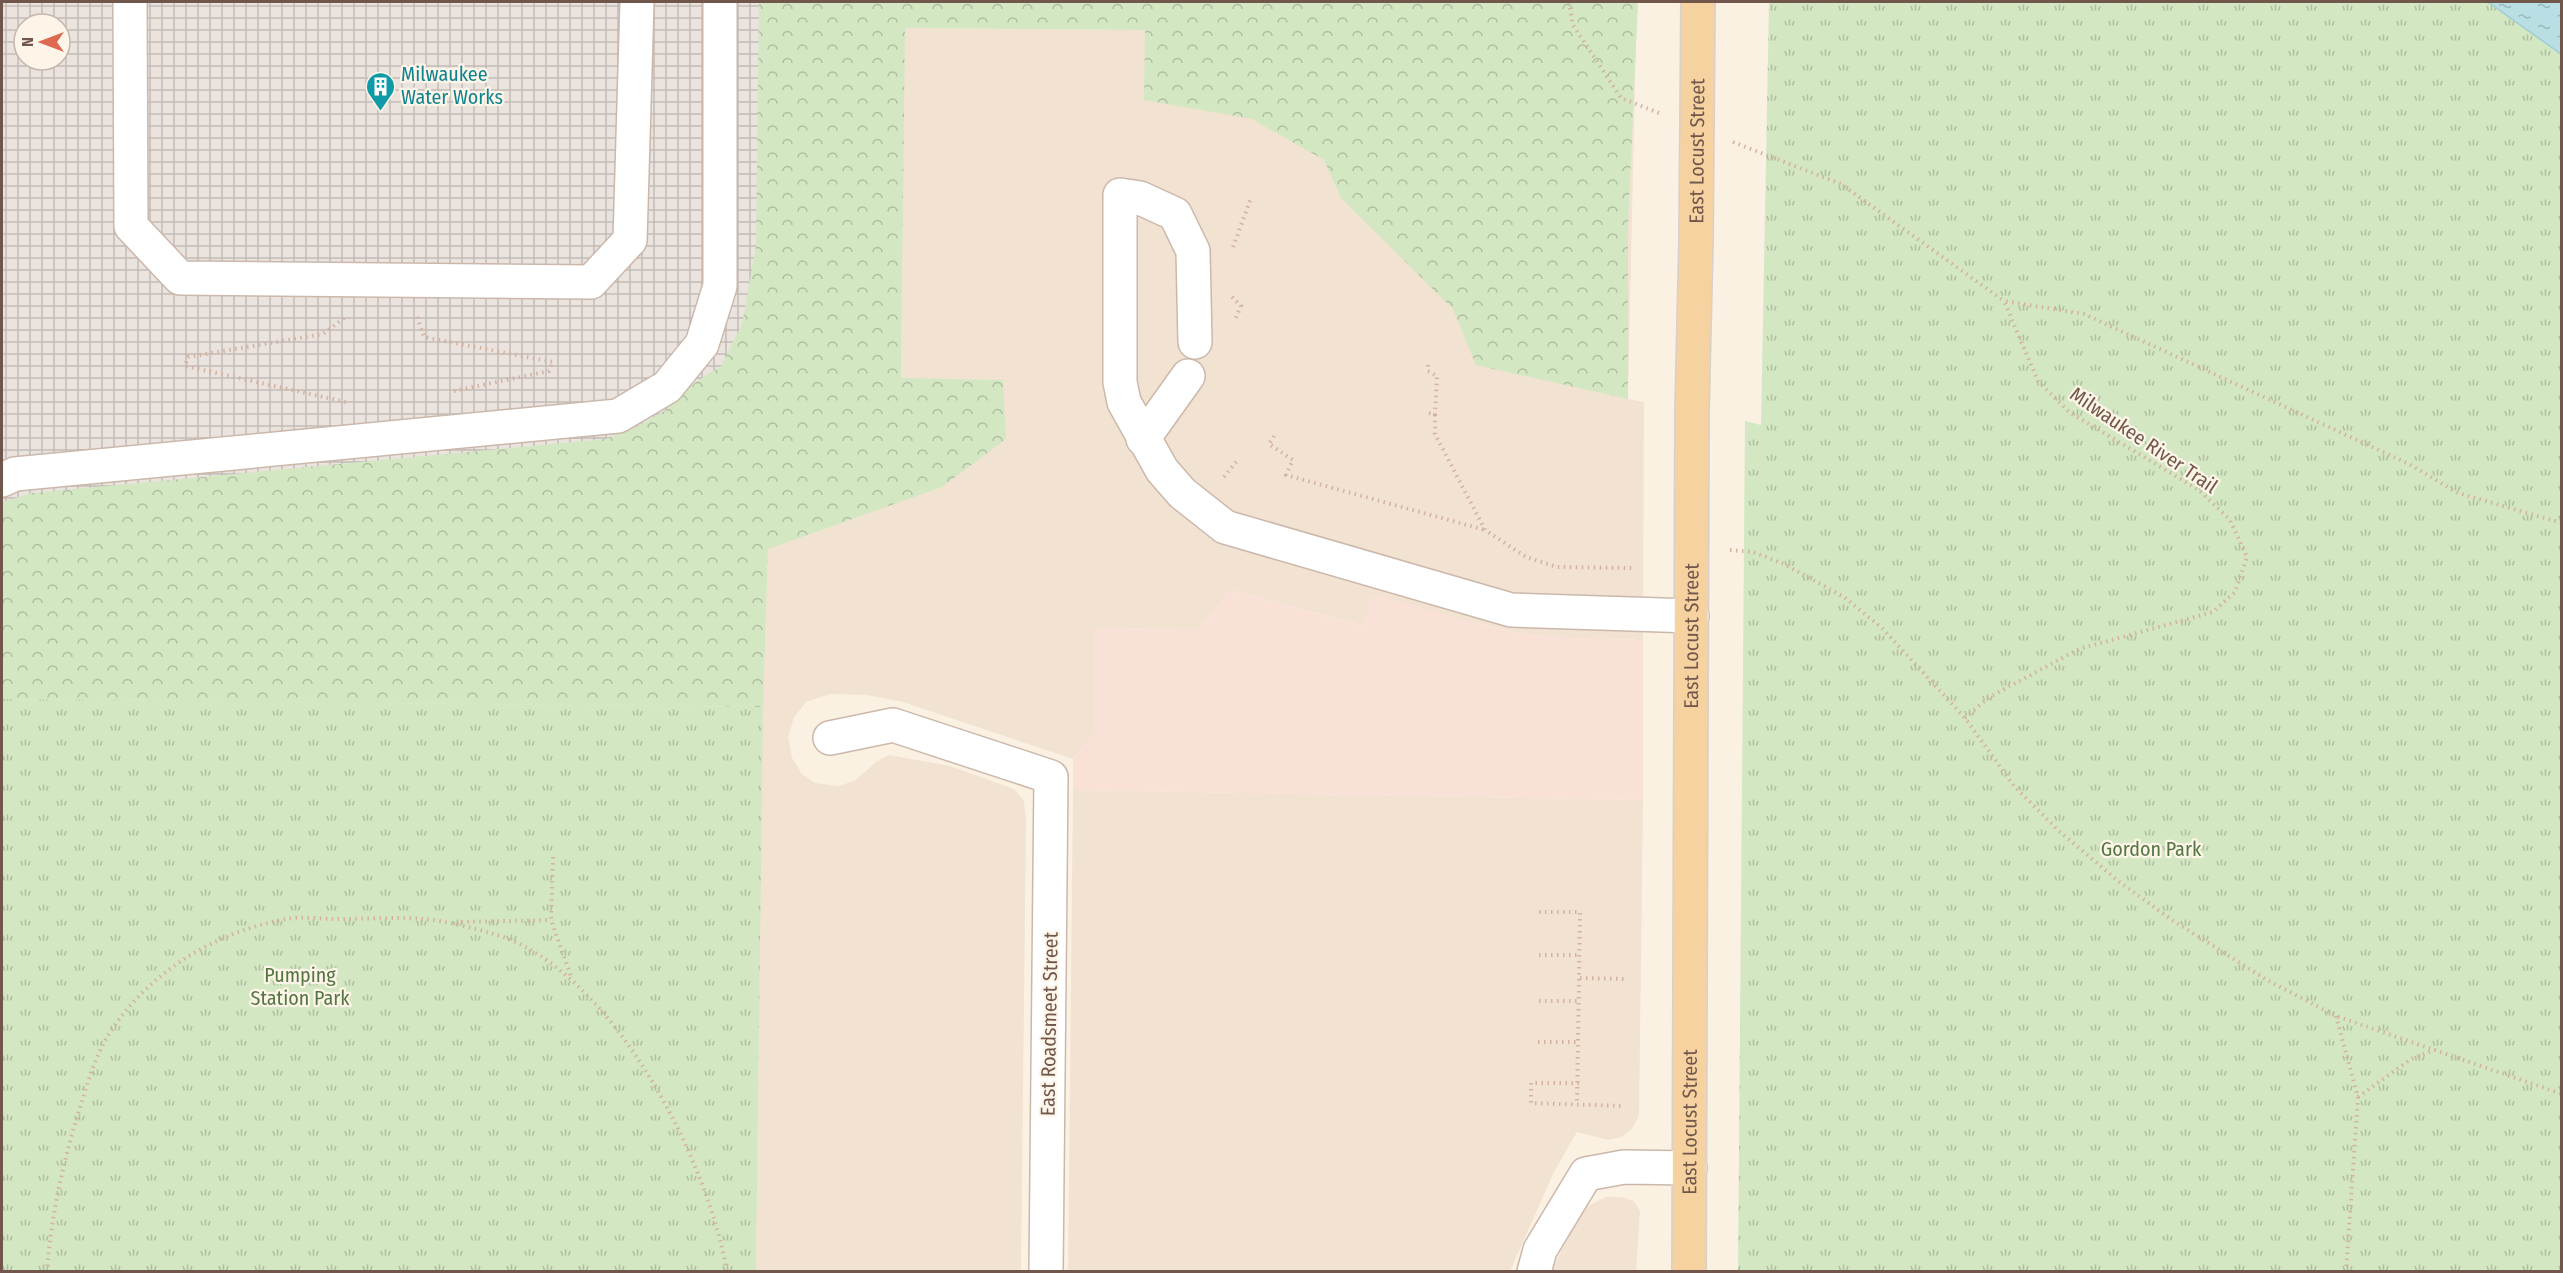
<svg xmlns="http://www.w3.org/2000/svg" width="2563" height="1273" font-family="'Fira Sans Condensed',sans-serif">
<defs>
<pattern id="industrial-grid" width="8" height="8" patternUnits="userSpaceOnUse" patternTransform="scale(1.5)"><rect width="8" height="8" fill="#eae3de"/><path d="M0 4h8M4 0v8" fill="none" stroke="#c2bbb6"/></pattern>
<pattern id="forest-crowns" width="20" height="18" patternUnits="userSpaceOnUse" patternTransform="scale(1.5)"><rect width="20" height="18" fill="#d3e7c3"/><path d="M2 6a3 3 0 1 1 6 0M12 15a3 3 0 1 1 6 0" fill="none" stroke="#b0bea0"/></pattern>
<pattern id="park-tufts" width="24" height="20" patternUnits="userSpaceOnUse" patternTransform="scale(1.5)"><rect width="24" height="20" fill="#d3e7c3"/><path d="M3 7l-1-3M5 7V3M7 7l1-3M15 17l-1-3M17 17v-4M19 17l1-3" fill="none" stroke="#b0bea0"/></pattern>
<pattern id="water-ripples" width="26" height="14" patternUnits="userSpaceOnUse" patternTransform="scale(1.5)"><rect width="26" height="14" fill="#b9dee3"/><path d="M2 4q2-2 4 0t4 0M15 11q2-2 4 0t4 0" fill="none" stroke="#9bb7ba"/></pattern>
</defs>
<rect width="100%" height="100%" fill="#fbf1e3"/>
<path fill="#f2e2d2" d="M904 28 1636 34 1628 399 1644 402 1643 640 1564 638 1519 633 1371 598 1364 626 1231 590 1198 630 1094 629V733L1073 759 903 702 867 695 830 694 806 702 794 717 788 737 792 758 802 774 815 783 839 786 856 780 877 761 889 755 950 766 1014 789 1024 801 1026 820 1021 1271 756 1272 762 735 768 549 1003 380 901 379Z
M1073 790 1643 800 1639 1116 1632 1129 1621 1137 1608 1140 1577 1132 1554 1172 1510 1271H1068Z
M1606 1197H1621L1634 1201 1640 1211 1636 1271 1551 1272 1571 1231 1588 1206Z"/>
<path fill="#fae1d8" d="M1231 590 1363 626 1371 598 1376 595 1487 626 1519 633 1564 638 1643 640V800L1073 790V759L1094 733V629L1198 630Z"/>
<path fill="url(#industrial-grid)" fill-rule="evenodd" d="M2 2H781L763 707 2 699ZM24 24H60V60H24Z"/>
<path fill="url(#forest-crowns)" d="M759 2H1638L1628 225V399L1476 365 1453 309 1341 198 1324 160 1252 119 1144 100 1145 30 905 28 901 378 1003 380 1006 439 942 487 768 549 763 707 2 699V502L32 493 605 439 638 426 666 410 697 381 721 366 742 324 756 246Z"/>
<path fill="url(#park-tufts)" d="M1769 2H2488L2561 54V1271L1738 1272 1745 421 1761 425Z
M2 699 763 707 756 1271H2Z"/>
<path fill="url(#water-ripples)" stroke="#a0ced4" stroke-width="1.5" d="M2488 2H2561V54Z"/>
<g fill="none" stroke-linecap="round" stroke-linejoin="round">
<defs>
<path id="minor" d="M130 2 131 226 180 278 591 282 630 240 637 2
M1195 342 1193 251 1175 214 1140 198 1120 195V382L1124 402 1162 470 1182 493 1225 527 1511 610 1692 616
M1143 439 1188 376
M2 480 15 474 618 416 667 387 702 344 720 286V2
M830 738 893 725 1051 777 1046 1272
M1534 1272 1540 1250 1586 1174 1624 1167 1690 1168"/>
<g id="major">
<path id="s1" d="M1689 1272 1692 411 1696 241"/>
</g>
</defs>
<use href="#minor" stroke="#cbb8ab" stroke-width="36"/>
<use href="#major" stroke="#d7d0cd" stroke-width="36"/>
<path stroke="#d3b2a0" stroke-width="4" stroke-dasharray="1.5 4.5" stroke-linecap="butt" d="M1569 2 1573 25 1621 98 1659 113
M1733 142 1841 184 2004 301
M1233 247 1251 198
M1232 297 1241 306 1235 320
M417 317 424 337 553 362 549 371 454 391
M344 318 323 334 188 357 185 366 346 402
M1428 365V371L1437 376 1435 415
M1429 413 1435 415V434L1485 530 1526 557 1557 567 1632 568
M1274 436 1269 444 1293 460 1286 475 1485 530
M1224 477 1237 461
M1730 550 1753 552 1784 564 1844 597 1882 628 1965 718 2014 786 2059 831 2118 881 2172 920 2267 980 2336 1016 2562 1094
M1965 718 1988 698 2079 649 2213 612 2235 592 2247 557 2230 520 2199 490 2069 412 2038 381 2004 301 2084 314 2409 464 2458 493 2562 523
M553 857 551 920 572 979
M1539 912H1580L1577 1105
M456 925 462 922 551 920
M1539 955H1580
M1580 978 1626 979
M1539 1001H1580
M2336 1016 2358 1097 2346 1272
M1538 1042H1580
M1579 1083H1531V1103L1624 1106
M2358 1097 2411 1059 2435 1050
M47 1272C51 1215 64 1158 81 1104 89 1078 97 1051 113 1028 153 969 217 932 286 919 301 916 320 919 336 919 365 919 395 917 424 919 445 921 474 928 494 934 611 968 708 1159 727 1272
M2561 1272 2562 1271"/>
<use href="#minor" stroke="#fff" stroke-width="33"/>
<use href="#major" stroke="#f5d2a0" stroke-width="33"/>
<defs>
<g id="major-bridge">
<path id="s2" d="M1696 241 1698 2"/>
</g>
</defs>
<use href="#major-bridge" stroke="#d7d0cd" stroke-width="36" stroke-linecap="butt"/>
<use href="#major-bridge" stroke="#f5d2a0" stroke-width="33"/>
</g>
<defs>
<symbol id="building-pin" viewBox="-11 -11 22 30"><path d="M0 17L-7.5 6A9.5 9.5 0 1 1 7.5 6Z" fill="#0f9aa8" stroke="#fef5e9"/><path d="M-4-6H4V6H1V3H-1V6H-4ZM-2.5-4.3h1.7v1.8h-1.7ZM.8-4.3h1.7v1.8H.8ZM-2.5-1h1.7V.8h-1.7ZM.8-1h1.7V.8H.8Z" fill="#fff"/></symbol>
</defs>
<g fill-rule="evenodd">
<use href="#building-pin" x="364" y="70" width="33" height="45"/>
</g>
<g text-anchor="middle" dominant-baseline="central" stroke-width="4.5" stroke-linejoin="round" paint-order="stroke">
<g font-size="20" fill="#0d838f" stroke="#fef5e9" text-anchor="start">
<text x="401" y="74">Milwaukee<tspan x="401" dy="23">Water Works</tspan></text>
</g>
<g font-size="20" fill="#71574b" stroke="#fef5e9">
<text stroke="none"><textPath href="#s2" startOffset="90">East Locust Street</textPath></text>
<text transform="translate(2144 440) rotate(34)">Milwaukee River Trail</text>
<text stroke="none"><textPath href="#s1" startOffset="636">East Locust Street</textPath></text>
<text transform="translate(1049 1024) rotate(-89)">East Roadsmeet Street</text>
<text stroke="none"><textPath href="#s1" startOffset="150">East Locust Street</textPath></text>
</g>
<g font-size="20" fill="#547643" stroke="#fef5e9">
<text x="2151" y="849">Gordon Park</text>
<text x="300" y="975">Pumping<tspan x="300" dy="23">Station Park</tspan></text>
</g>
</g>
<rect width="2563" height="1273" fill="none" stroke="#71574b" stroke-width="6"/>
<g transform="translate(42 42) rotate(270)"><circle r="28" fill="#fef5e9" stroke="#c6b6aa" stroke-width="1.5"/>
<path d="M0-4.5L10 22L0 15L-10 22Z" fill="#dd6a50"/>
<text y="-9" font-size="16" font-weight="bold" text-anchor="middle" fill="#71574b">N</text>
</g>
</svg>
